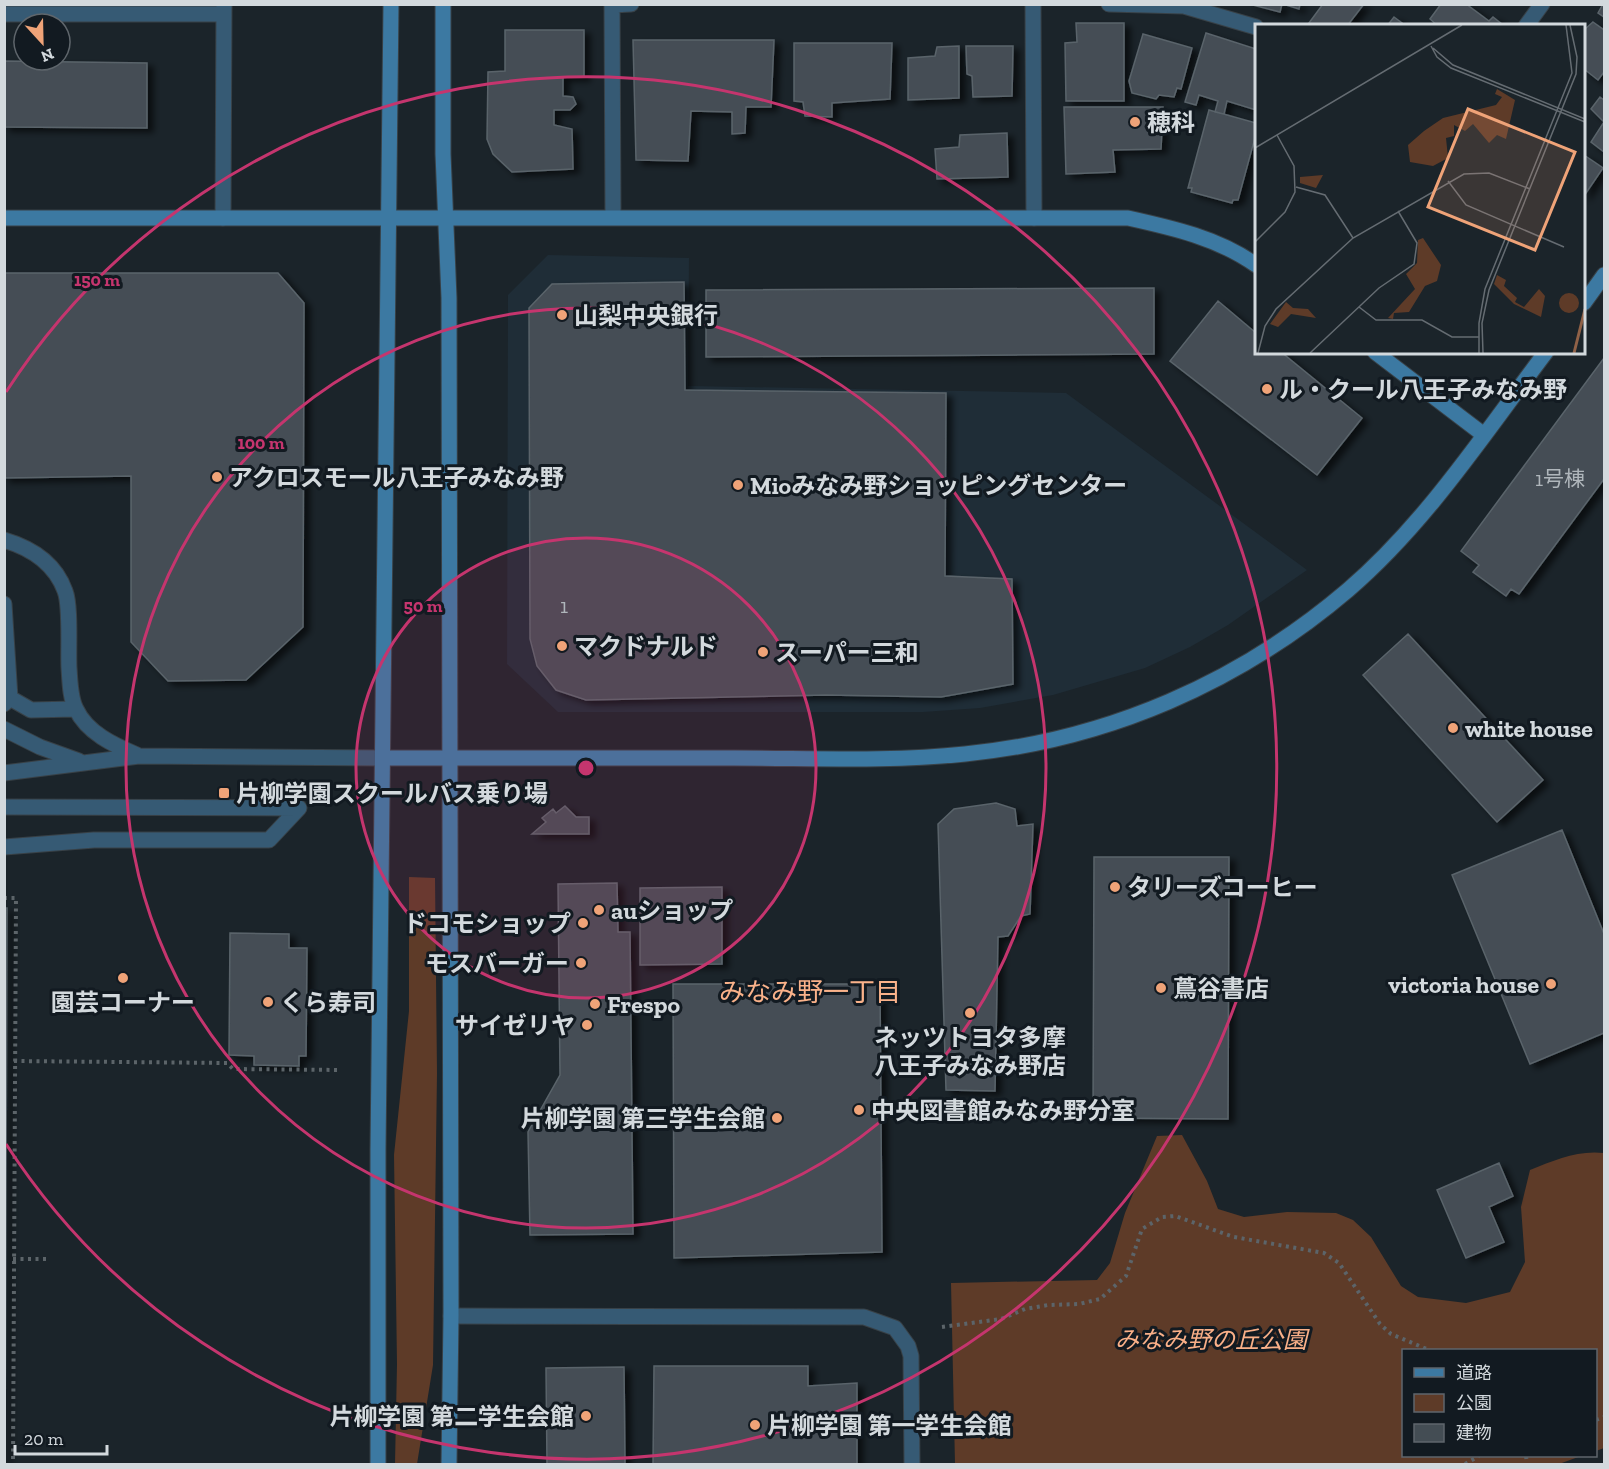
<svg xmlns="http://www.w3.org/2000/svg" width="1609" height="1469" font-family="'Zilla Slab','Noto Sans JP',serif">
<defs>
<filter id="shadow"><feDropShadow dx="6" dy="4" stdDeviation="3" flood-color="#0009"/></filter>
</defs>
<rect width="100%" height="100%" fill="#1b242a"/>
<path fill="#1f2d37" d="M548 255 689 258 688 386 1066 393 1307 570 1228 625 1190 647 1145 668 1053 695 980 708 923 712H558L507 664 508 295Z"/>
<path fill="#5e3b28" d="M409 877 435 878 437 1073 433 1365 417 1464H395L397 1364 394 1155 409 1011Z
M1182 1135 1207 1181 1218 1209 1244 1217 1287 1212 1336 1213 1353 1220 1371 1237 1401 1286 1418 1297 1466 1303 1510 1292 1525 1262 1521 1207 1530 1170C1555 1160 1577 1150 1604 1153V1448L1596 1451V1350H1404V1456H1581L1559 1464H955L951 1283 1097 1280 1110 1263 1125 1213 1157 1136Z"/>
<path fill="#444d54" stroke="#5a646b" stroke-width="1.5" filter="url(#shadow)" d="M1249 4H1282L1280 12Z
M1283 4H1300L1299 9Z
M1323 4H1364L1347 26H1312L1309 23Z
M1441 4H1466L1489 21 1493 17 1503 25 1438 26 1430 19Z
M1603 4H1604V17L1598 13Z
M1394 17 1406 26H1387Z
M1593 22 1604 30V72L1598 80 1584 69V30Z
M1076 23H1124V101H1066L1065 43 1077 42Z
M505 30H584V77H563V96L573 97 576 104 570 110H554V125L572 129 573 169 512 172 493 154 487 139 488 72 505 71Z
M1206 33 1256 49V110L1227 101 1224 114 1215 112 1218 101 1199 95 1196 105 1185 102Z
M1143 34 1192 48 1181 89 1177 88 1174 97 1159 95 1156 99 1132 93 1129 81Z
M633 40H774L771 107H746L745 133 732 134V112L691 111 688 161 636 160Z
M794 43H892L890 99 832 103V117L805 116 803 102 794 101Z
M959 46V98L908 100V58L935 56 937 47Z
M966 46H1013L1012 96 973 97 972 76 967 74Z
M4 61 147 63V128L4 127Z
M1600 97 1604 100V152L1591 142 1604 122 1591 109Z
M1064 107H1163L1161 149 1113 150 1115 172 1066 174Z
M1209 110 1256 123V134L1238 200H1233L1232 203 1191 192 1192 188H1188Z
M1007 133 1008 177 937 179 935 149 959 147 960 135Z
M1584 155 1603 168 1584 196Z
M4 273H278L304 303 303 627 246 680 168 681 131 642V476L4 478Z
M684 282 685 390 946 393 945 576 1012 579 1013 684 941 697 826 695 586 700 556 690 537 666 530 639 529 308 552 284Z
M1154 288V354L706 357V290Z
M1218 301 1256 333V352H1281L1362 418 1317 475 1170 361Z
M1604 358V479L1519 594 1511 589 1506 596 1473 572 1479 565 1461 551Z
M1408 634 1543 780 1497 822 1363 675Z
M996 803 1015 809 1017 826 1033 824 1030 914 1021 916 1008 936 998 937 995 1091 946 1090 938 824 954 809Z
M565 806 576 817H589V834H532L546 822 542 818 553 809 556 813Z
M1562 830 1604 934V1033L1530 1064 1452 875Z
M1094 857H1229L1228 1119 1093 1118Z
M617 883 618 932H630L633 1234 530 1235 528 1132 560 1075 558 884Z
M722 887V964L640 965V888Z
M4 908H7L5 1464H4Z
M230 933 289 934V948H307L306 1056H299V1066L254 1065V1056L229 1055Z
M673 984H880L882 1252 674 1258Z
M1499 1163 1513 1196 1489 1207 1504 1242 1466 1258 1437 1190Z
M654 1366H808V1386L857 1383V1464H653Z
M624 1367 625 1464H547L546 1368Z"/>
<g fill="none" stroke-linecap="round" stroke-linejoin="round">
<defs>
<path id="lane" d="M4 540C31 548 55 563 65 591 71 606 68 650 69 668 70 681 70 698 76 709 87 733 114 745 137 755
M4 604 10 698 4 704
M10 698 31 710 75 709
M4 729 40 747 79 761
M4 773 139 756 384 758"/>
<path id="street" d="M612 4 613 217
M1033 4 1034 218
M1109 4 1184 6 1256 27
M612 5 631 4
M4 14H224
M1526 26 1542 4
M223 218 224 5
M4 807 299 808
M4 847 94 840H269L299 808
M451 1316 864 1317 895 1328 908 1346 911 1356 912 1464"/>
<path id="secondary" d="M443 4V154L449 298 451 1316 449 1464
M4 218H1128C1173 228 1218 238 1256 265
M1584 303 1604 275
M1375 352 1484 435
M384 758C501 758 617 758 734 758 811 758 889 762 965 754 1107 740 1239 683 1348 590 1426 523 1484 434 1546 352
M378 1464V1150L391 4"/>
</defs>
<use href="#lane" stroke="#384147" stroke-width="17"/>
<use href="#street" stroke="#384147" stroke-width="17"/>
<use href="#secondary" stroke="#384147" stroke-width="17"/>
<path stroke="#5c6469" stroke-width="4" stroke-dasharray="3 4.5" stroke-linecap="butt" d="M4 898H16L13 1464
M14 1061 227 1063 233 1069 340 1070
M13 1259H46
M942 1327 1001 1319 1025 1309 1048 1305 1079 1304 1100 1299 1126 1276 1142 1229 1162 1217 1175 1216 1234 1237 1324 1253 1339 1263 1380 1324 1391 1334 1429 1350
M1596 1420 1604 1417
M1526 1456 1527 1464
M1465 1464 1479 1456"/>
<use href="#lane" stroke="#365a74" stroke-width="15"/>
<use href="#street" stroke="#365a74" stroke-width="15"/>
<use href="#secondary" stroke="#3c79a2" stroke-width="15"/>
</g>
<circle cx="586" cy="768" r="230" fill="#c5356e" fill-opacity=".12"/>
<g fill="none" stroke="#c5356e" stroke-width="3">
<circle cx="586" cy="768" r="230"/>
<circle cx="586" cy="768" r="460"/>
<path d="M6 392A691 691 0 1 1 6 1144"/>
</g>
<g fill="#efa378" stroke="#121a21" stroke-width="2">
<circle cx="1135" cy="122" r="6"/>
<circle cx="562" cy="315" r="6"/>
<circle cx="1267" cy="389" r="6"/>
<circle cx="217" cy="477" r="6"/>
<circle cx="738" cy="485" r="6"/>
<circle cx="562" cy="646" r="6"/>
<circle cx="763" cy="652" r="6"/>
<circle cx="1453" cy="728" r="6"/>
<rect x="218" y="787" width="12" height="12" rx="3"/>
<circle cx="1115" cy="887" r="6"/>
<circle cx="599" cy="910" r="6"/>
<circle cx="583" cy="923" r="6"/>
<circle cx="581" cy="963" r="6"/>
<circle cx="123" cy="978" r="6"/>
<circle cx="1551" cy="984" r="6"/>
<circle cx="1161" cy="988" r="6"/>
<circle cx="268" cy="1002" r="6"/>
<circle cx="595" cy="1004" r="6"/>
<circle cx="970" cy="1013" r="6"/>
<circle cx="587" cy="1025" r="6"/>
<circle cx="859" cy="1110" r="6"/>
<circle cx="777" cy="1118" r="6"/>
<circle cx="586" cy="1416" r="6"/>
<circle cx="755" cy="1425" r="6"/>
</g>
<g text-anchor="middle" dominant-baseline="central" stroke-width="6" stroke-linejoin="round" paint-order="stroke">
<g font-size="21" fill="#afb6bb">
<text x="1560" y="478">1号棟</text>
<text x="564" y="605">1</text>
</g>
<g font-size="24" font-weight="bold" fill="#d3d9dd" stroke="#121a21" text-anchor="start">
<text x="1147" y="122">穂科</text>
<text x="574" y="315">山梨中央銀行</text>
<text x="1279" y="389">ル・クール八王子みなみ野</text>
<text x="229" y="477">アクロスモール八王子みなみ野</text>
<text x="750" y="485">Mioみなみ野ショッピングセンター</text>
<text x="574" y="646">マクドナルド</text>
<text x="775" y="652">スーパー三和</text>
<text x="1465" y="728">white house</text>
<text x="236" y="793">片柳学園スクールバス乗り場</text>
<text x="1127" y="887">タリーズコーヒー</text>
<text x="611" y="910">auショップ</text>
<text x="571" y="923" text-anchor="end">ドコモショップ</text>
<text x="569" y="963" text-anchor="end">モスバーガー</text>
<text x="1539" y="984" text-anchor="end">victoria house</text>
<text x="1173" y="988">蔦谷書店</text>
<text x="123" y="1002" text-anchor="middle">園芸コーナー</text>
<text x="280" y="1002">くら寿司</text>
<text x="607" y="1004">Frespo</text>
<text x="575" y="1025" text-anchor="end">サイゼリヤ</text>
<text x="970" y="1037" text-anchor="middle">ネッツトヨタ多摩<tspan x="970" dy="28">八王子みなみ野店</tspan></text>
<text x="871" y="1110">中央図書館みなみ野分室</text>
<text x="765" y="1118" text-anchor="end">片柳学園 第三学生会館</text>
<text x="574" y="1416" text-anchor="end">片柳学園 第二学生会館</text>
<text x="767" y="1425">片柳学園 第一学生会館</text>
</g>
<g font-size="24" font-style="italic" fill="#fab088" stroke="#121a21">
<text x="1211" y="1339">みなみ野の丘公園</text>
</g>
<g font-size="26" fill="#fab28a" stroke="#121a21">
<text x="810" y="992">みなみ野一丁目</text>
</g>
</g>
<g transform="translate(1255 24)">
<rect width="330" height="330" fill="#1b242a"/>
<path d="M242 65 260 76 251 115 242 111 234 119 218 100 210 107 199 101V112L191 114 193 134 178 142 155 138 153 121 169 107 188 94 241 81 247 73 240 70ZM68 151 61 164 45 159V153ZM168 214 186 241 182 257 170 262 154 288 139 289 138 295 133 294 160 265 151 250 162 239 163 216ZM242 251 251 256 249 262 262 274 260 278 269 283 284 265 290 272 286 293 259 280 239 260ZM304 279a10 10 0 1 1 20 0a10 10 0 1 1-20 0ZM31 278 38 284 53 285 61 294 36 290 23 303 15 300Z" fill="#5e3b28"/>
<path fill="none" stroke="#906147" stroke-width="3" d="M319 329 330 285"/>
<path fill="none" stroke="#656c72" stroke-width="1.5" d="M176 22 182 33 196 44 330 98M178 24 198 41 330 95M0 124 207 1M193 157 211 181 309 223M41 163 70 171 98 214M0 218 30 188 40 168 39 142 22 111M104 283 121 296H167L197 313H224M3 329 10 302 21 285 98 214 209 150 234 149 275 165M55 329 124 264 159 240 162 219 143 187M224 329V299L230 265 317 49 311 1M228 329 227 299 234 266 321 50 322 33 315 1"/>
<path fill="#efa378" fill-opacity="0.15" stroke="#efa378" stroke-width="3" d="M213 85 320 128 280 226 173 183Z"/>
<rect width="330" height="330" fill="none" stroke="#d3d9dd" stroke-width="3"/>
</g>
<circle cx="586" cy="768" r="9" fill="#c5356e" stroke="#121a21" stroke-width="3"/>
<g font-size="18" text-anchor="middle" font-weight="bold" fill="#c5356e" stroke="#121a21" stroke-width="6" stroke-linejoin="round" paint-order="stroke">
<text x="97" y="286">150 m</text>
<text x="261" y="449">100 m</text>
<text x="423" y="612">50 m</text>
</g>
<rect width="1609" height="1469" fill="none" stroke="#d3d9dd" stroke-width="12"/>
<rect x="1402" y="1349" width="195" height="108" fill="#121a21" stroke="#5f666c" stroke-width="1.5"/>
<rect x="1414" y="1368" width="30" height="9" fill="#3c79a2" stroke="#5f666c" stroke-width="1.5"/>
<text x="1456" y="1379" font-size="18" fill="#d3d9dd">道路</text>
<rect x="1414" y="1394" width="30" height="18" fill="#5e3b28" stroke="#5f666c" stroke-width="1.5"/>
<text x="1456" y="1409" font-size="18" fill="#d3d9dd">公園</text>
<rect x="1414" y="1424" width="30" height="18" fill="#444d54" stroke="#5f666c" stroke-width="1.5"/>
<text x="1456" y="1439" font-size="18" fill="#d3d9dd">建物</text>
<g transform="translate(42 42) rotate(158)"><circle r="28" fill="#121a21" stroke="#5f666c" stroke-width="1.5"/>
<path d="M0-4.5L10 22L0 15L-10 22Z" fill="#efa378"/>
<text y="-9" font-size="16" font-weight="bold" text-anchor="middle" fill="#d3d9dd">N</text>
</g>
<path d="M15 1445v9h92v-9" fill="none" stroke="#d3d9dd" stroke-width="3"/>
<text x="24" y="1445" font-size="18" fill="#d3d9dd" stroke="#121a21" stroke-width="4.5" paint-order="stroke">20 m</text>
</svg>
